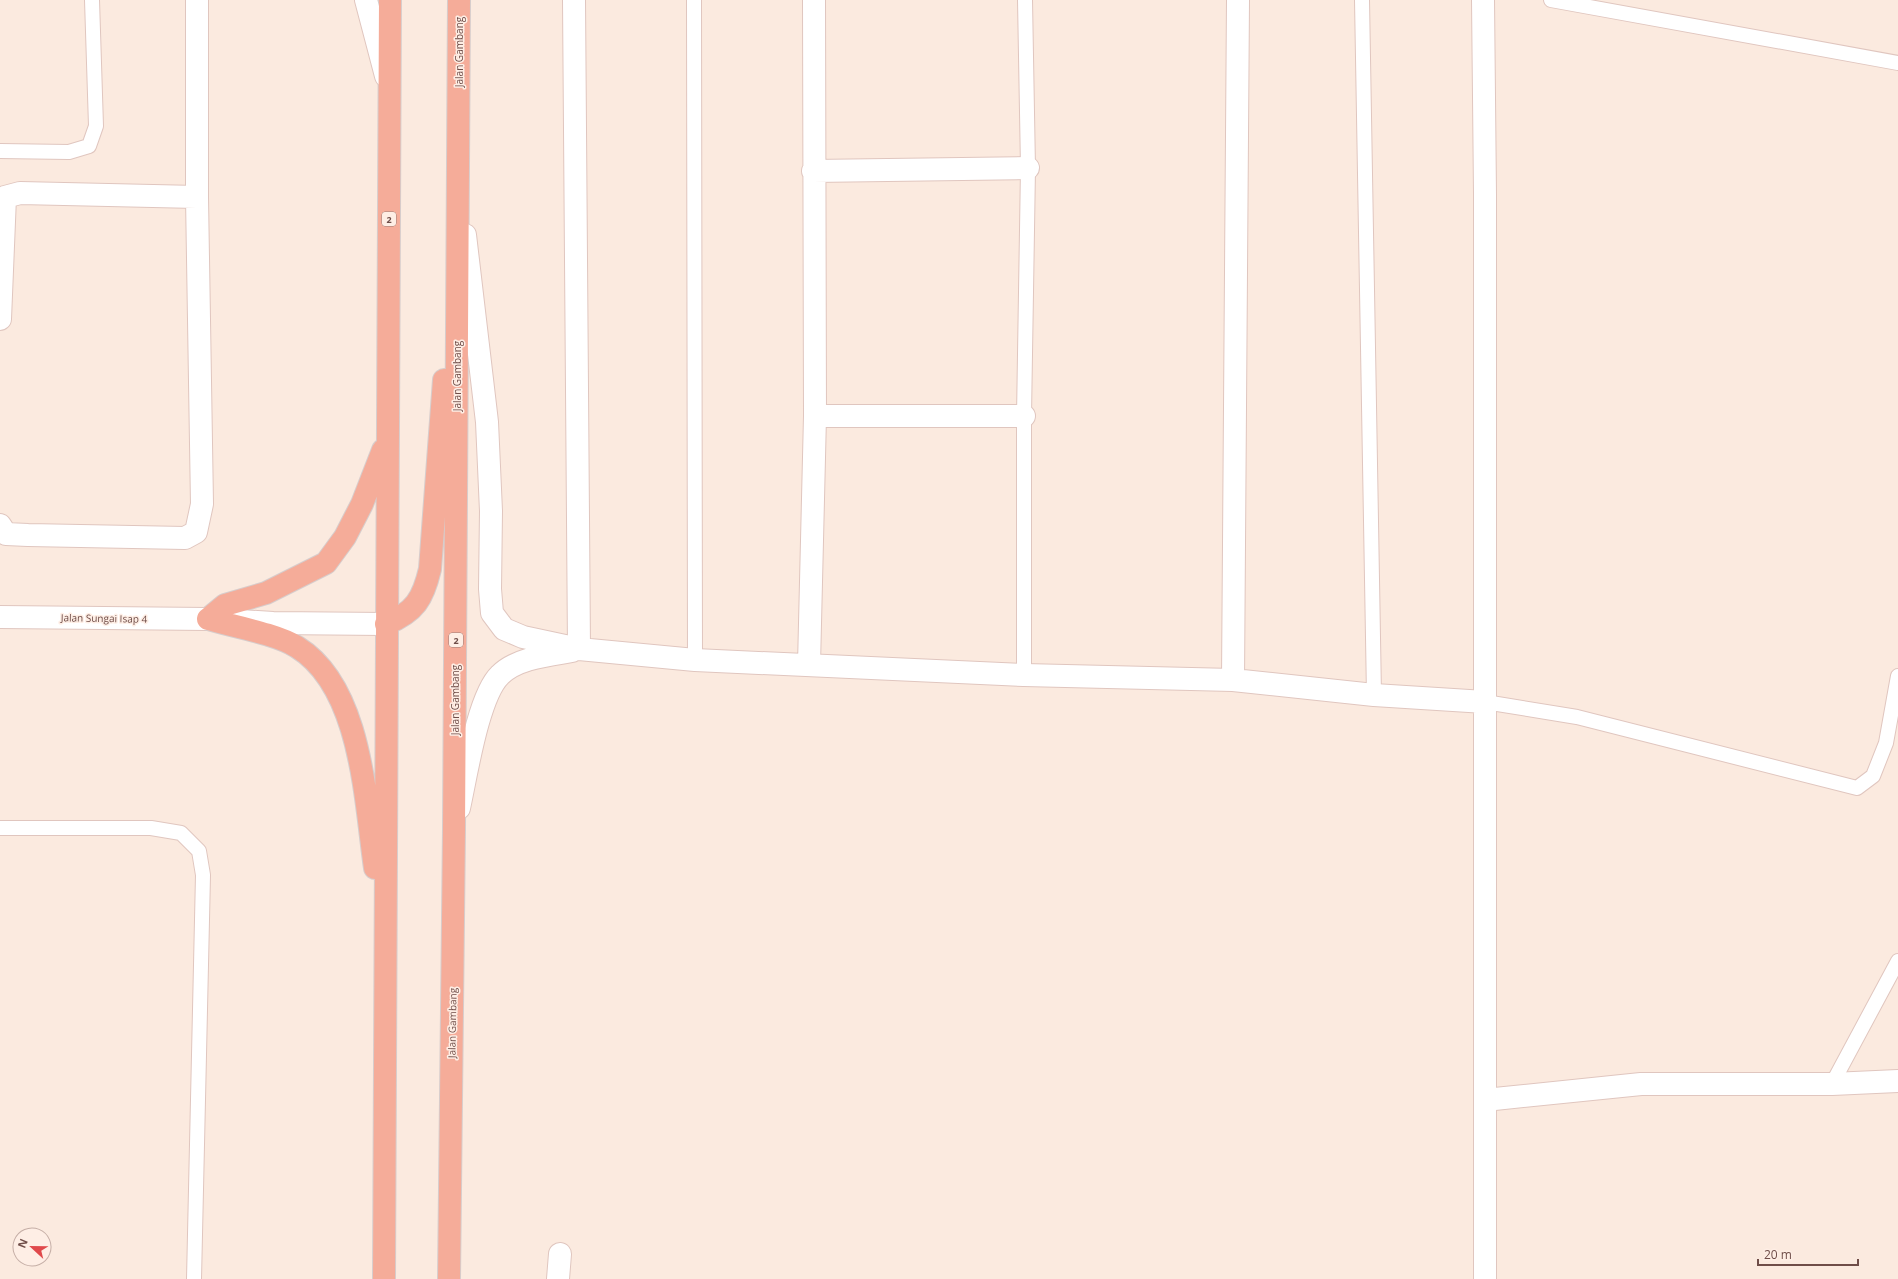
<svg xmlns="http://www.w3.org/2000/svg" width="1898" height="1279" font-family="'Open Sans',sans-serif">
<rect width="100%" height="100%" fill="#fbeadf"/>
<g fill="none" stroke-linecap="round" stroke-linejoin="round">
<defs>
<path id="service" d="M694 0 695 660
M1362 0 1374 695
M1551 0 1898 63
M0 151 69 152 89 146 96 126 92 0
M1024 675V416L1028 168 1025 0
M1485 702 1577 717 1857 788 1873 776 1886 743 1898 676
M0 828H151L181 833 199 851 203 875 194 1279
M1832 1084 1898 961"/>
<path id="minor" d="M366 0 386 76
M574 0 579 649
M1483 0 1485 194V1279
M813 171 1028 168
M465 235 487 422 491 511 490 589 492 613 504 629 523 637 579 649 695 660 1024 675 1233 680 1374 695 1485 702
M0 319 5 197 20 193 197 197
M815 416H1024
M0 525 6 534 28 535 185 538 196 532 202 504 197 197V0
M809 665 815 416 814 0
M1233 680 1238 0
M459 808C466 777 478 696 500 675 517 658 549 655 572 651
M1485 1100 1641 1084H1832L1898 1081
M558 1279 560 1254"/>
<path id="tertiary" d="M0 617 208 619 273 623 386 624"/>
<path id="trunk" d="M208 619C232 626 277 634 297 647 362 687 365 800 375 868
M208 619 225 605 266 593 326 563 345 537 362 504 383 450
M386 624C415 612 423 599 430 569L444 380
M384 1279 390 0
M449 1279 454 829 459 0"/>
</defs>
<use href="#service" stroke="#e0c6bf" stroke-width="16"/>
<use href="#minor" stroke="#e0c6bf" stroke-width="24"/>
<use href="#tertiary" stroke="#e0c6bf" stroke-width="24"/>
<use href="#trunk" stroke="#d7cdcc" stroke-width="24"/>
<use href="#service" stroke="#fff" stroke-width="14"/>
<use href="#minor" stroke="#fff" stroke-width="22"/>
<use href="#tertiary" stroke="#fff" stroke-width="22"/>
<use href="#trunk" stroke="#f5ac99" stroke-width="22"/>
</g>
<g text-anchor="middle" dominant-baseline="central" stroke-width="3" stroke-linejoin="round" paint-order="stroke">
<g fill="#feeee5" stroke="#9a7d77" stroke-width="1">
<rect x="382" y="212" width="14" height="14" rx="3"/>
<rect x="449" y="633" width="14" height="14" rx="3"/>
</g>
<g font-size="9" font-weight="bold" fill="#6f4d48">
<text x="389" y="219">2</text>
<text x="456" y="640">2</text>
</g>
<g font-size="10" fill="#6f4d48" stroke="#feeee5">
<text transform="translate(459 52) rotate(-90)">Jalan Gambang</text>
<text transform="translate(457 376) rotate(-90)">Jalan Gambang</text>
<text transform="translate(104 618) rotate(1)">Jalan Sungai Isap 4</text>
<text transform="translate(455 700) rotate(-90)">Jalan Gambang</text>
<text transform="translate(452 1023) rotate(-89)">Jalan Gambang</text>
</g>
</g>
<g transform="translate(32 1247) rotate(292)"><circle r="19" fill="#feeee5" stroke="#c5aea6"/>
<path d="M0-3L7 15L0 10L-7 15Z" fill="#e0494b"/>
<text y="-6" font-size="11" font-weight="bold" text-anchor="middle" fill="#6f4d48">N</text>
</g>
<path d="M1758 1259v6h100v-6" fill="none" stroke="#6f4d48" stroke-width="2"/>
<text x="1764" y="1259" font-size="12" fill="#6f4d48" stroke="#feeee5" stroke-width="3" paint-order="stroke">20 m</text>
</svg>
